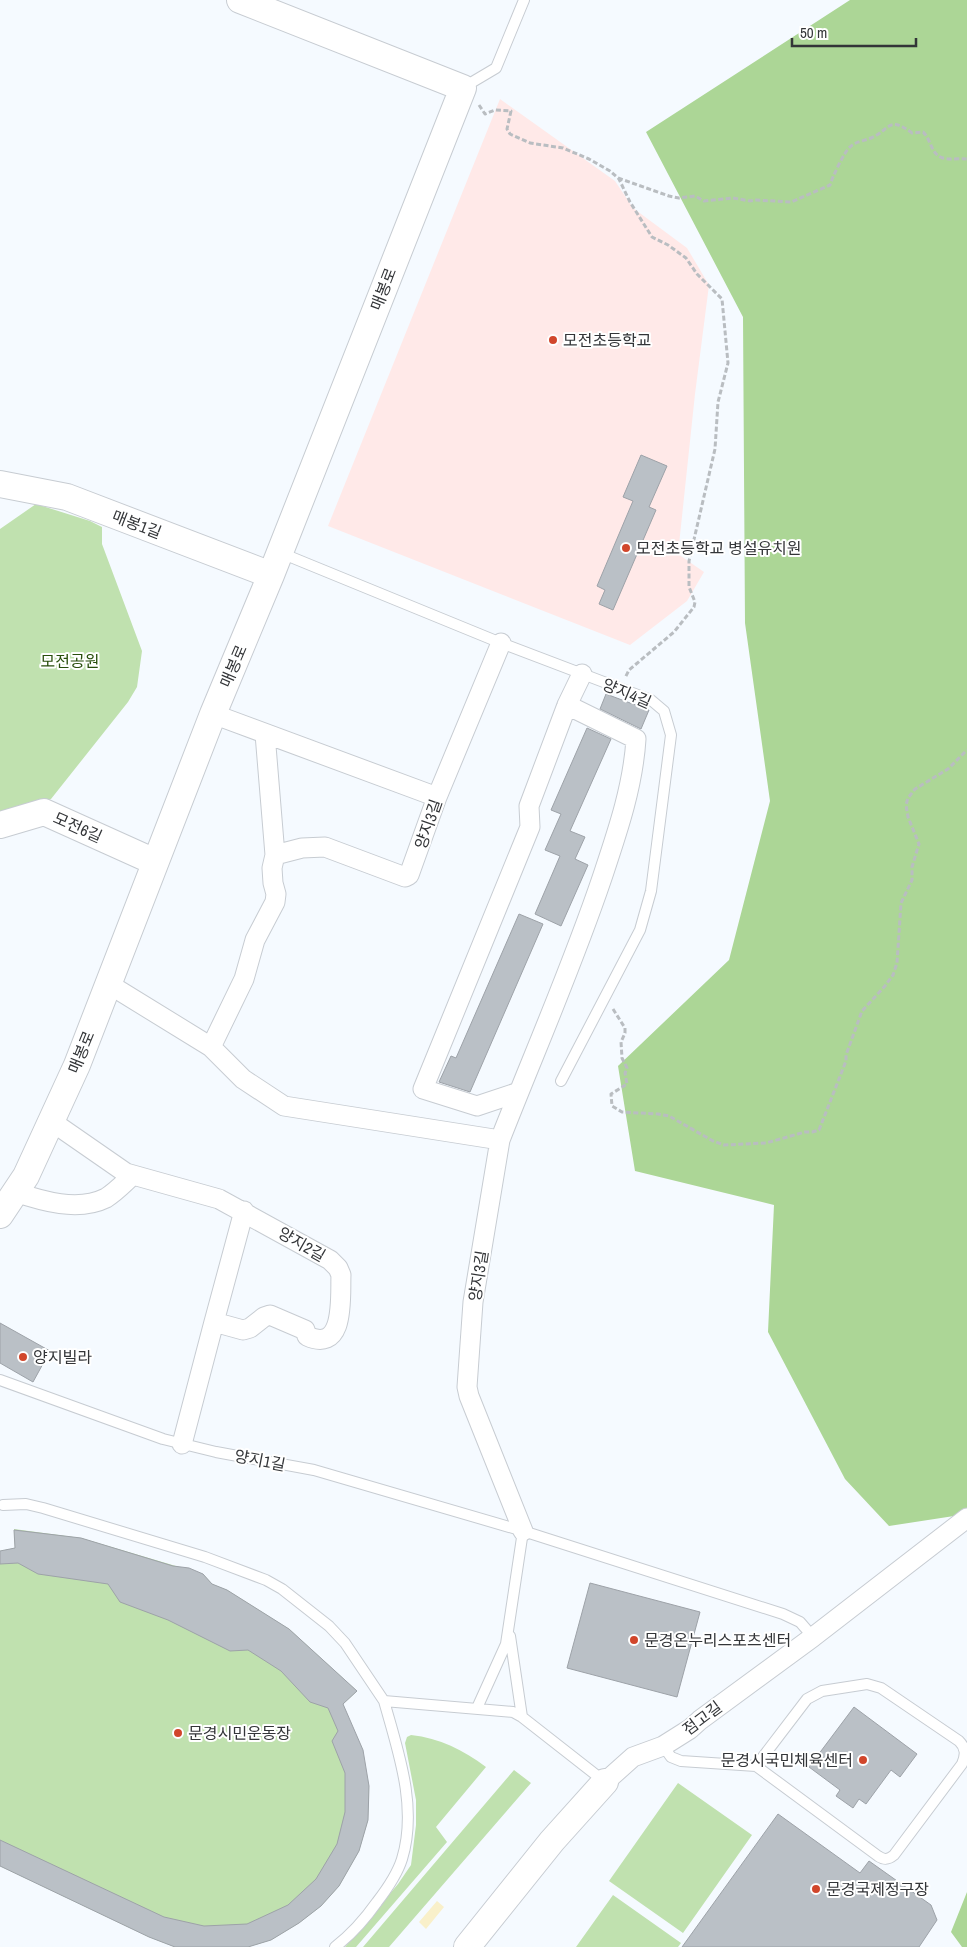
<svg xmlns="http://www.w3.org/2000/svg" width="967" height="1947" font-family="'Archivo Narrow','Noto Sans KR',sans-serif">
<rect width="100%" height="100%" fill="#f5faff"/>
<path fill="#ffe9e8" d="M500 99 615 181 633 208 687 248 709 285 695 394 678 554 704 572 687 601 630 645 328 526Z"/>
<path fill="#c0e1af" d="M36 504 90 521 102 527V544L142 651 137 687 128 702 51 799 19 811 0 815V529Z
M14 1529 81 1538 203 1574 212 1584 227 1590 289 1629 357 1691 343 1704 369 1786 368 1820 359 1851 339 1886 321 1906 299 1923 271 1940 248 1947H175L149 1937 0 1866V1551L15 1548Z
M411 1735C440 1738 463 1750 486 1767L436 1827 447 1842 356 1947H345L398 1884 411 1865 416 1825V1800L405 1743 407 1737Z
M514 1770 531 1783 389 1947H363Z
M678 1783 752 1835 683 1933 609 1881Z
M613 1895 681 1943 678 1947H576Z"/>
<path fill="#acd696" d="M850 0H967V1514L889 1526 845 1479 768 1332 774 1205 635 1171 618 1066 729 960 770 801 745 623 743 317 646 132Z
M967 1892V1947H962L951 1932Z"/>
<path fill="#f9f0ca" d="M437 1901 444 1907 426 1929 419 1922Z"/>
<path fill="#bac0c6" stroke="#9da2a8" d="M641 455 667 466 649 507 656 510 613 610 599 604 605 590 597 586 633 501 623 497Z
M606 694 649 710 641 729 600 709Z
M587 728 611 739 570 831 585 837 575 859 588 865 561 926 535 914 560 856 545 850 561 814 551 810Z
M519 914 543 924 470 1092 439 1082 451 1056 456 1058Z
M0 1323 50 1351 33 1382 0 1363Z
M14 1530 81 1538 173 1566 189 1568 203 1574 212 1584 227 1590 289 1629 357 1691 343 1704 363 1750 369 1786 368 1820 359 1851 339 1886 321 1906 299 1923 271 1940 248 1947H175L149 1937 0 1866V1840L164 1917 204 1926 247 1924 288 1905 316 1879 337 1844 345 1812V1773L332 1741 338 1731 328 1708 310 1702 281 1671 248 1650 230 1651 168 1620 120 1602 108 1584 38 1574 18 1563 0 1564V1551L15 1548Z
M590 1583 700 1612 677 1697 567 1668Z
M854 1707 917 1754 900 1777 891 1770 866 1804 859 1799 853 1808 836 1796 840 1790 809 1767Z
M778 1814 860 1873 869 1861 931 1905 937 1920 919 1947H682Z"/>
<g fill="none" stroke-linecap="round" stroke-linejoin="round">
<defs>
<path id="lane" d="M464 87 496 68 524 0
M281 553 501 643 651 700 664 711 671 735 651 891 640 930 561 1081
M0 1380 163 1439 216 1452 314 1470 523 1531 783 1614 800 1622 813 1637
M3 1505 26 1504 43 1508 205 1557 266 1580 282 1589 329 1626 345 1643 384 1701
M510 1636 522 1717
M477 1708 506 1644 523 1531
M663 1746 671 1757 681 1761 756 1766 807 1699 822 1691 867 1684 881 1688 959 1741C966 1748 966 1755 962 1764L894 1855C888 1860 884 1860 878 1856L756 1766
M335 1947C352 1934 365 1919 377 1902 387 1889 397 1875 402 1859 418 1807 398 1751 384 1701L513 1712 522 1717 605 1782"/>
<path id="street" d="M567 705 582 674
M213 714 437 797
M265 734 275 855
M107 983 211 1047 243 1079 284 1106 500 1140 473 1302 467 1387 469 1396 523 1531
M211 1047 244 979 255 940 275 902 276 894 273 883 272 868 275 855 302 848 325 847 405 877 409 875 437 797 501 643
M51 1121 126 1173 219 1199 330 1260 338 1268 341 1275C340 1296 346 1354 307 1336L305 1330 270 1315 264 1317 250 1328 243 1330 214 1322 182 1444
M500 1140C534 1053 572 967 602 878 617 833 633 787 636 739L567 705 529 806 530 827 423 1089 477 1106 519 1092
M15 1192C42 1201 78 1212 106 1198 116 1192 124 1183 133 1175
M214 1322 244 1211
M605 1782 633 1757 663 1746 690 1729 700 1720 813 1637 967 1518"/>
<path id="secondary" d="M0 484 67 497 271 575
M0 825 44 812 155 862
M0 1215 26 1176 77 1065 213 714 271 575 463 88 240 0
M467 1947 552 1841 605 1782"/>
</defs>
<use href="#lane" stroke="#c7ccd2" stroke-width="12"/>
<use href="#street" stroke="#c7ccd2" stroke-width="21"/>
<use href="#secondary" stroke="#c7ccd2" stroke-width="28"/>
<path stroke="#b9bdc1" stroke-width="3" stroke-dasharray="5 2.5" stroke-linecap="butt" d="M479 105 485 114 495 110 511 111 507 129 510 134 530 143 563 148 589 159 610 171 619 179 630 202 652 237 668 245 686 258 697 274 722 299 728 363 718 402 715 449 689 561V587L695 602 694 607 674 632 629 670 625 678
M618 178 669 196 679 198 695 196 704 201 733 198 750 201 756 200 791 202 830 185C832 178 844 152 850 147 856 141 864 141 871 138 890 130 888 115 912 133L923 132C931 139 931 155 943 158 951 160 960 158 967 159
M613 1009 625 1028V1033L621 1042 622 1058 627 1068 625 1073 627 1084 611 1094 612 1106 622 1112 658 1114 669 1116 713 1141 724 1145 766 1143 805 1132H812L819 1130 846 1061V1055L862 1011 885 986 893 975 897 963 901 903 912 880V867L919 844 908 817 906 805 908 798 915 789 948 769 967 750"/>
<use href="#lane" stroke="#fff" stroke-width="10"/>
<use href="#street" stroke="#fff" stroke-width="19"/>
<use href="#secondary" stroke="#fff" stroke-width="26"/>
</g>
<g fill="#d1462b" stroke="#fff" stroke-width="2">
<circle cx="553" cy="340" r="5"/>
<circle cx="626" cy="548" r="5"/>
<circle cx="23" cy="1357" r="5"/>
<circle cx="634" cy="1640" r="5"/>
<circle cx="178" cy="1733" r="5"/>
<circle cx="863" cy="1760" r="5"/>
<circle cx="816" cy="1889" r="5"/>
</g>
<g text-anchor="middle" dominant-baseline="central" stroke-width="4" stroke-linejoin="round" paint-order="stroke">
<g font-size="16" fill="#333538" stroke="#fff">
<text transform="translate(383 289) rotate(-69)">매봉로</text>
<text transform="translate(137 524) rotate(21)">매봉1길</text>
<text transform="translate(233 666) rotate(-67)">매봉로</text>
<text transform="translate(627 693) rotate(23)">양지4길</text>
<text transform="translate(428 824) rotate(-71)">양지3길</text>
<text transform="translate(78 827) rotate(24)">모전6길</text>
<text transform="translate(81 1052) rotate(-68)">매봉로</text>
<text transform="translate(302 1244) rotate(30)">양지2길</text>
<text transform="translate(478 1276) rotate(-81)">양지3길</text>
<text transform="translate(260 1460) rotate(11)">양지1길</text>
<text transform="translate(702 1718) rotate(-37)">점고길</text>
</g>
<g font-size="16" fill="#333538" stroke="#fff" text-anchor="start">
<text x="563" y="340">모전초등학교</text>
<text x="636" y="548">모전초등학교 병설유치원</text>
<text x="33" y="1357">양지빌라</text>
<text x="644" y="1640">문경온누리스포츠센터</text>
<text x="188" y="1733">문경시민운동장</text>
<text x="853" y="1760" text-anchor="end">문경시국민체육센터</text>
<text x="826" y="1889">문경국제정구장</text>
</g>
<g font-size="16" fill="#284e0c" stroke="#fff">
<text x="70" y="661">모전공원</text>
</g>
</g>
<path d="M792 38v8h124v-8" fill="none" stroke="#333538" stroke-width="2.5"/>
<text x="800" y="38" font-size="15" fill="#333538" stroke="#ffffff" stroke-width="4" paint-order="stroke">50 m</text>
</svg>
